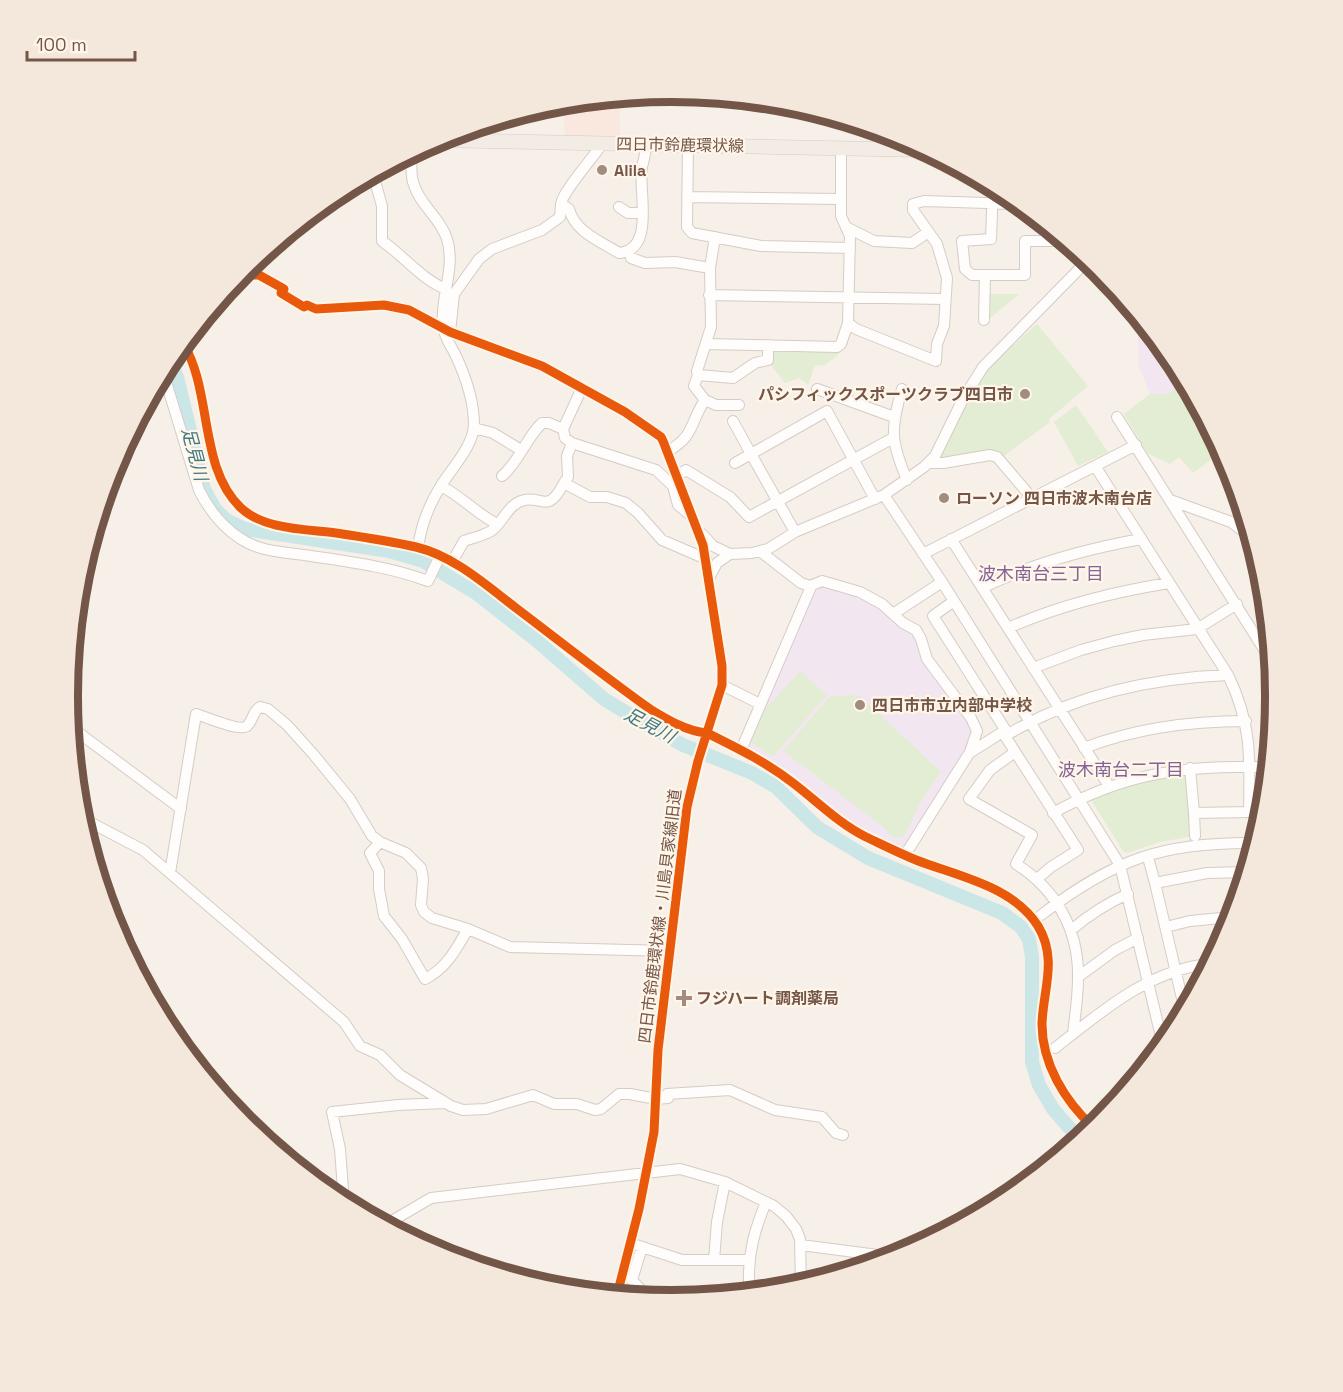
<svg xmlns="http://www.w3.org/2000/svg" width="1343" height="1392" font-family="'Space Grotesk','Noto Sans JP',sans-serif">
<rect width="100%" height="100%" fill="#f6f0e8"/>
<path fill="#fae7de" d="M619 97 620 138 565 137 563 103Z"/>
<path fill="#f2e7f1" d="M1137 316 1174 361 1183 377 1169 394H1150L1139 367Z
M822 585 859 595 880 607 911 631 972 728 963 761 905 851 855 829 747 748 814 590Z"/>
<path fill="#e3edd3" d="M988 294H1019L988 320Z
M1037 324 1088 386 1049 419 1050 422 1001 458 938 459 967 402 990 366Z
M774 349 839 350 841 352 824 366 815 365 808 385 799 378 785 383 770 364 772 351Z
M1183 377 1222 452 1193 473 1179 457 1170 464 1147 453 1124 414 1150 394H1169Z
M1076 405 1108 452 1078 466 1054 422Z
M800 671 827 695 773 757 749 741 760 715Z
M859 695 941 772 920 803 904 837H893L882 826 783 751 830 696Z
M1187 774 1194 836 1160 842 1127 853 1123 851 1091 800 1092 797 1148 779Z"/>
<g fill="none" stroke-linecap="round" stroke-linejoin="round">
<path stroke="#cae6e7" stroke-width="14" d="M169 361 177 377 204 489 215 509 226 520 245 529 389 551 423 561 476 593 536 640 604 699 640 721 683 745 752 773 776 787 817 827 868 858 1002 913 1021 927 1029 939 1032 957V1062L1039 1085 1053 1109 1079 1139"/>
<defs>
<path id="minor" d="M602 144C593 158 563 191 561 204L569 209C575 232 600 241 619 253 656 250 638 191 642 167 644 159 646 153 646 144
M688 145 687 227 692 233 761 246 850 248
M411 154C412 164 410 176 414 185 420 205 441 219 447 239 456 268 440 297 443 325 443 335 451 346 455 354 465 375 474 402 474 425 473 446 453 467 442 484 429 504 421 525 418 548
M373 174 382 206V241C404 256 421 279 446 289
M993 186 991 239 962 241 965 269 972 275H1025V241H1051V230
M687 197 840 199
M619 207 628 213H643
M846 227 874 241 912 243 927 233
M715 237 710 268 711 327 697 371 698 375 733 378 755 363 768 360V345
M631 258 645 263 675 262 710 268
M239 275H259L284 289 281 293 304 307 307 305 316 309 384 305 409 310 450 332 542 366 625 412 661 437 663 441 703 545 722 666V685L698 761 687 807 658 1050 654 1132 639 1209 617 1295
M709 295 945 299
M984 320 985 275
M848 323 856 329 936 361 937 344 944 326 947 278 937 244 913 210V204L924 201 1019 204
M450 332 454 294 479 259 492 249 542 230 560 217 561 204
M183 343C213 392 198 467 241 508 265 530 305 529 336 533 363 537 390 541 416 547 454 556 486 585 516 608 561 642 605 677 650 709 668 720 686 731 707 733 737 748 766 762 793 783 818 802 838 823 866 837 883 845 899 853 916 860 957 876 1013 886 1038 926 1058 959 1043 990 1042 1024 1042 1064 1065 1101 1093 1127
M707 344 837 347 841 344 848 323 850 236 841 216V147
M163 372 199 490C211 515 233 540 261 548 277 553 295 553 311 556 351 562 390 567 428 581L440 556
M582 388 563 429 565 438 572 443 656 470 673 486 678 505 690 515
M817 389 894 417
M902 389C890 429 891 442 907 480
M705 400 716 405H739
M1117 417 1272 662
M733 421 751 454 735 463
M474 428 493 433 521 450
M668 451C695 436 690 422 705 400L694 386 698 375
M929 463H943L990 455 997 457 1032 498
M1095 466 1228 675C1252 724 1250 759 1249 812L1194 813 1190 768
M502 476C519 462 526 438 542 423H549L563 429
M677 476 686 470 730 497 749 517 893 438
M564 483 568 477 567 456 572 443
M441 486C461 496 477 514 497 524
M884 495 942 582 1120 865 1163 1045
M1170 500 1231 522 1252 538
M795 532 751 454 827 411 875 499
M702 534 713 546 730 554
M951 539 1109 786
M761 552 801 583 810 586 822 581 860 592 882 604 903 623 916 630 921 639 927 659 971 718 977 731 970 752 905 855
M923 554 1136 445
M452 562 464 541C472 538 483 536 491 531 502 524 507 506 521 501 542 493 546 517 564 483L590 497H607L626 503 638 513 662 540 706 559
M708 580 717 563 730 554 752 553 768 549 795 532 884 495 924 467 935 456 963 399 983 367 1088 260
M982 588C1033 563 1086 549 1141 539
M954 601 933 616 1008 734
M893 614 942 582
M1008 628C1060 605 1113 592 1169 583
M1033 668 1081 650 1114 641 1143 635 1197 629 1237 604
M722 685 760 704
M71 727 181 809
M1084 748C1136 728 1190 721 1246 721
M741 750 810 589V586
M971 752 1001 733
M1015 752 990 770 969 799 1032 835 1016 864C1056 889 1079 930 1078 978 1078 997 1075 1016 1073 1034
M1053 813C1126 772 1187 765 1269 767
M1194 813 1195 836
M80 817 143 850 344 1022 360 1046 380 1055 400 1075 451 1106 463 1110 486 1109 533 1095 554 1104H577L595 1110 601 1109 619 1094H630L656 1099 668 1098
M380 842 370 853 379 871V889L384 916 402 939 425 979C447 968 456 949 468 929
M1149 861 1155 883
M170 873 196 714C206 717 240 732 247 726 253 721 252 712 260 707L268 709 287 725 314 755 350 799 372 836 380 842 406 853 421 868 423 879 421 905 424 912 432 918 468 929 510 947 669 951
M1037 879 1051 867 1078 850 1005 736C1073 695 1149 678 1228 675
M1041 915C1115 859 1162 842 1255 843
M1166 927 1190 921 1232 917
M1071 930C1089 915 1107 903 1128 894
M1078 977 1115 950 1138 938
M1185 1011 1155 883 1207 873 1246 872
M1055 1048C1101 1012 1150 969 1210 964
M667 1094 730 1090 775 1110 822 1117 836 1133 843 1135
M344 1203 340 1149 332 1112 398 1105 445 1103
M385 1225 431 1198 680 1169 725 1182 774 1206 786 1216 796 1229 800 1239 801 1285
M630 1243 682 1260H748
M801 1245 893 1257
M714 1260 717 1222 725 1182
M623 1271 649 1298
M632 1280 642 1247
M757 1292 749 1282C748 1252 755 1229 766 1202"/>
<path id="major" d="M436 140 925 150"/>
</defs>
<use href="#minor" stroke="#d4ccc6" stroke-width="12"/>
<use href="#major" stroke="#d5cbc5" stroke-width="15"/>
<use href="#minor" stroke="#fefdfc" stroke-width="10"/>
<use href="#major" stroke="#f2ece5" stroke-width="14"/>
<defs>
<path id="cycleway" d="M239 275H259L284 289 281 293 304 307 307 305 316 309 384 305 409 310 450 332 542 366 625 412 661 437 663 441 703 545 722 666V685L698 761 687 807 658 1050 654 1132 639 1209 617 1295
M183 343C213 392 198 467 241 508 265 530 305 529 336 533 363 537 390 541 416 547 454 556 486 585 516 608 561 642 605 677 650 709 668 720 686 731 707 733 737 748 766 762 793 783 818 802 838 823 866 837 883 845 899 853 916 860 957 876 1013 886 1038 926 1058 959 1043 990 1042 1024 1042 1064 1065 1101 1093 1127"/>
</defs>
<use href="#cycleway" stroke="#fff5e9" stroke-width="13"/>
<use href="#cycleway" stroke="#e8590c" stroke-width="9"/>
</g>
<g fill="#a28c80" stroke="#fff5e9" stroke-width="2">
<circle cx="602" cy="170" r="6"/>
<circle cx="1025" cy="394" r="6"/>
<circle cx="944" cy="498" r="6"/>
<circle cx="860" cy="705" r="6"/>
<path d="M681 989h6v6h6v6h-6v6h-6v-6h-6v-6h6z"/>
</g>
<g text-anchor="middle" dominant-baseline="central" stroke-width="4.5" stroke-linejoin="round" paint-order="stroke">
<g font-size="16" fill="#745648" stroke="#fff5e9">
<text transform="translate(680 145) rotate(1)">四日市鈴鹿環状線</text>
<text transform="translate(660 916) rotate(-83)">四日市鈴鹿環状線・川島貝家線旧道</text>
</g>
<g font-size="16" font-weight="bold" fill="#745648" stroke="#fff5e9" text-anchor="start">
<text x="614" y="170">Alila</text>
<text x="1013" y="394" text-anchor="end">パシフィックスポーツクラブ四日市</text>
<text x="956" y="498">ローソン 四日市波木南台店</text>
<text x="872" y="705">四日市市立内部中学校</text>
<text x="696" y="998">フジハート調剤薬局</text>
</g>
<g font-size="18" font-style="italic" fill="#3f7a81" stroke="#fff5e9">
<text transform="translate(195 454) rotate(75)">足見川</text>
<text transform="translate(650 725) rotate(28)">足見川</text>
</g>
<g font-size="18" fill="#836498" stroke="#fff5e9">
<text x="1041" y="573">波木南台三丁目</text>
<text x="1121" y="769">波木南台二丁目</text>
</g>
</g>
<path d="M0 0H1343V1392H0ZM671 102H672A593 593 0 0 1 1265 695V697A593 593 0 0 1 672 1290H671A593 593 0 0 1 78 697V695A593 593 0 0 1 671 102Z" fill="#f4e8dc" fill-rule="evenodd"/>
<path fill="none" stroke="#745648" stroke-width="8" d="M671 102H672A593 593 0 0 1 1265 695V697A593 593 0 0 1 672 1290H671A593 593 0 0 1 78 697V695A593 593 0 0 1 671 102Z"/>
<path d="M27 51v9h108v-9" fill="none" stroke="#745648" stroke-width="3"/>
<text x="36" y="51" font-size="18" fill="#745648" stroke="#fff5e9" stroke-width="4.5" paint-order="stroke">100 m</text>
</svg>
